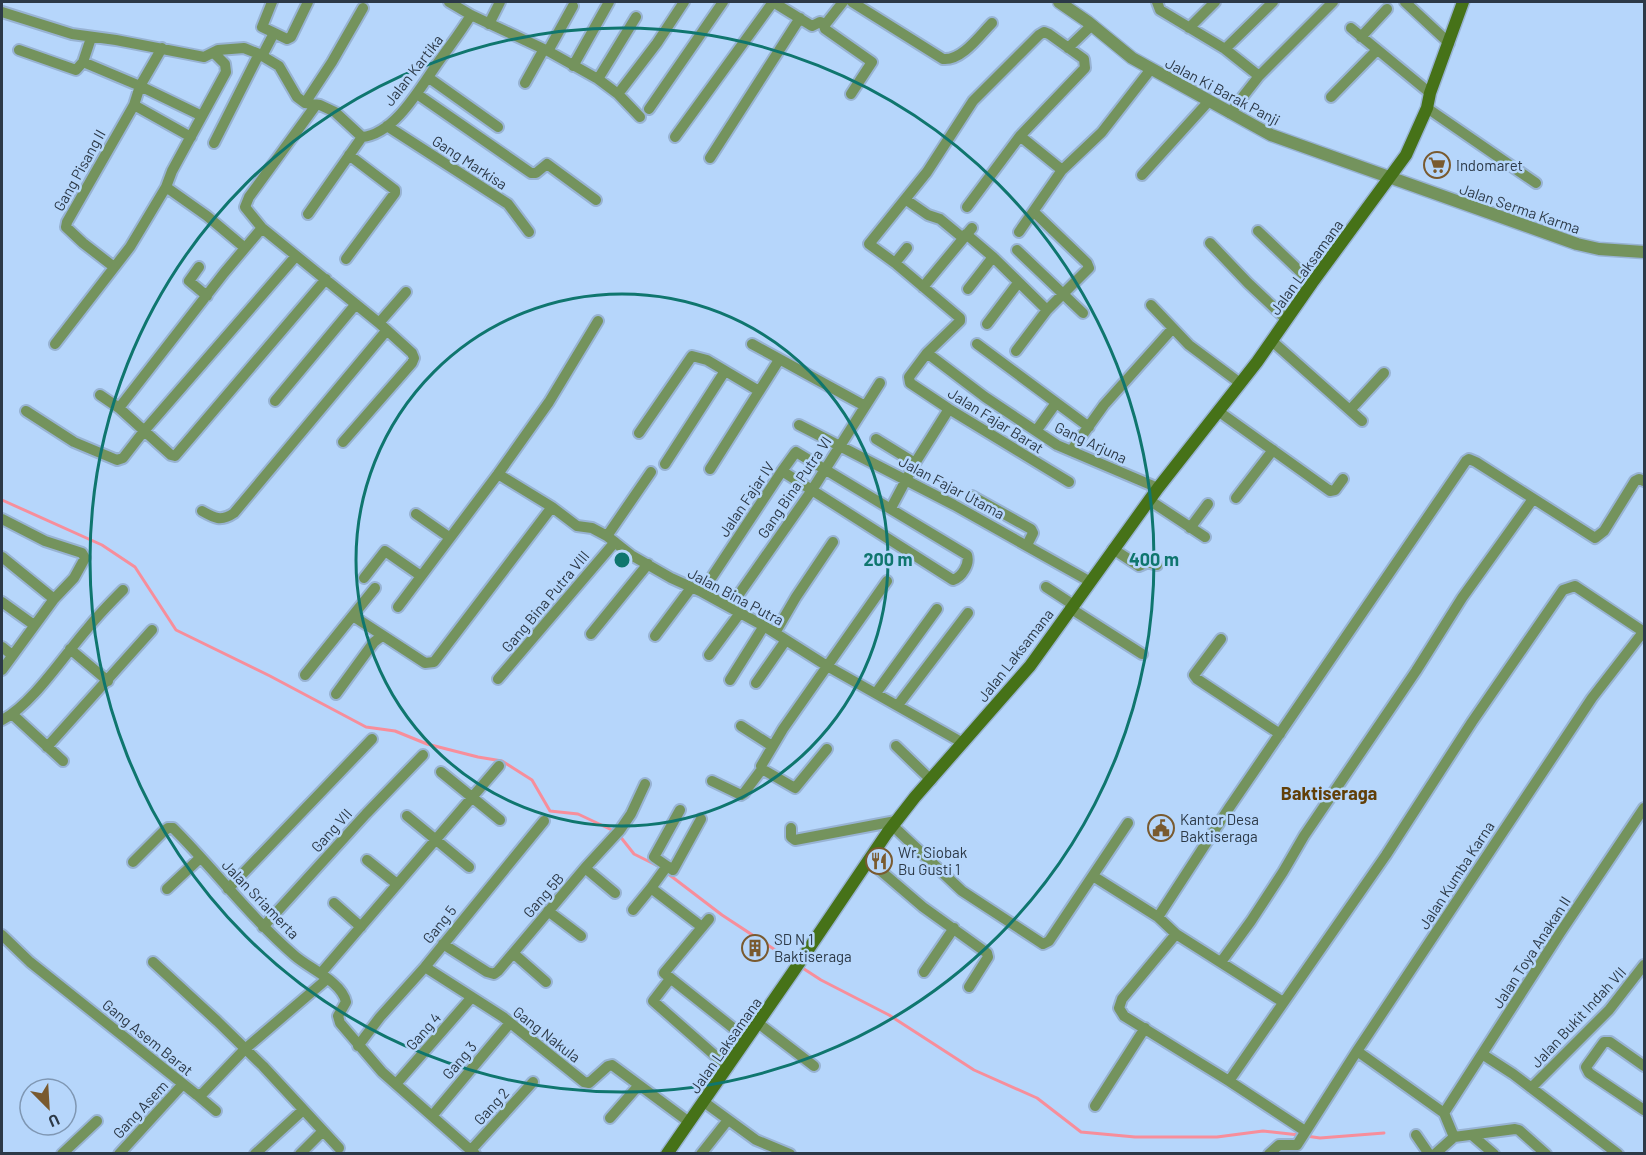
<svg xmlns="http://www.w3.org/2000/svg" width="1646" height="1155" font-family="Barlow,sans-serif">
<rect width="100%" height="100%" fill="#b6d6fb"/>
<g fill="none" stroke-linecap="round" stroke-linejoin="round">
<path stroke="#f78e9b" stroke-width="3" d="M2 500 102 545 135 567 176 630 270 676 366 727 395 731 427 744 478 757 502 761 532 780 550 811 578 814 614 831
M619 835 634 854 660 867
M667 873 722 915 795 963
M801 967 821 980 889 1015 974 1070 1037 1098 1081 1132 1135 1137H1217L1263 1131 1299 1135
M1306 1136 1320 1138 1384 1133"/>
<defs>
<path id="minor" d="M272 2 262 27 287 39 291 37 308 2
M449 2 471 15 548 51 598 79 618 94 640 117
M773 2 812 26 820 22 825 24
M843 2 824 26 825 29 872 62 851 94
M852 2 943 59C962 61 980 35 992 23
M1157 2 1160 10 1225 49 1259 76
M1405 2 1449 43
M2 12 72 34 116 40 204 57 218 50 244 48 259 54 279 66 297 97 305 103 320 105 335 112 362 137C397 134 423 82 442 57 452 43 462 30 471 15
M489 24 500 2
M1189 28 1215 2
M1351 28 1430 93
M1361 37 1387 9
M1068 48 1092 25
M1225 49 1273 2
M19 50 76 70 83 62 91 38
M548 51 573 6
M262 56 274 33
M83 62 140 86 202 116
M573 66 609 2
M429 78 498 127
M598 79 636 17
M525 83 544 49
M417 94 531 173H536L547 164 596 200
M618 94 657 43 684 2
M1331 97 1376 51
M305 103 332 62 363 8
M134 105 191 137
M316 105 249 197 245 207 262 228 379 323 412 353 414 358 412 363 343 442
M1427 108 1536 183
M649 109 723 2
M1230 113 1259 76 1333 2
M387 126 508 204 529 232
M1020 136 1062 170
M675 137 773 2
M214 143 259 54
M710 158 800 18
M1142 175 1209 101
M166 187 207 216 245 248
M905 199 928 215 940 219 963 238
M967 207 1020 136 1085 68 1084 59 1049 34 1044 32 1039 35 973 101 927 172 869 244 895 263 960 318V321L927 353 909 377 910 383 949 409 1069 482
M308 214 362 137
M1258 231 1312 283
M1019 232 1062 170 1102 132 1151 69
M966 234 993 257 1047 310
M1210 243 1248 283 1286 319
M1017 250 1083 313
M346 259 395 193V190L349 155
M895 263 907 248
M114 267 83 243 66 227 67 222 134 105 140 86 162 48
M199 267 189 281 207 296
M923 287 972 228
M968 289 993 257
M1151 305 1189 345 1240 383
M379 323 406 292
M987 324 1018 283
M1272 341 1362 421
M55 344 130 247 166 187 172 171 226 72 225 64 214 53
M752 344 865 406
M977 344 1089 427
M1016 351 1047 310 1089 268 1087 263 1034 212
M927 353 985 397 1057 445 1158 488
M100 395 119 408 171 455 175 456 326 279
M275 401 356 304
M119 408 224 273 262 228
M1350 410 1384 373
M26 411 74 442 117 460 123 458 144 431 296 256
M1218 411 1330 491 1335 490 1343 479
M799 425 954 505 1089 581
M1036 431 1056 403
M639 433 692 356 707 360 759 391
M876 439 915 463
M1071 451 1104 405 1173 328
M665 464 725 371
M710 469 779 360
M498 474 552 507 577 526 592 528 607 536 631 555 671 578 702 592 764 626 827 666 963 743
M972 496 1031 529 1033 533 1027 545
M1236 498 1273 450
M1149 500 1205 537
M891 508 915 463 949 409
M202 511C214 518 221 522 234 513L387 330
M416 514 449 537
M2 519 45 541 82 553 85 558 74 578 54 599 2 670
M1190 528 1208 504
M607 536 651 472
M1113 549 1139 566 1148 562 1157 565
M2 557 54 599
M364 578 385 551 421 576
M1046 587 1072 604
M702 592 782 471 795 453 796 452 967 555C970 564 962 577 953 580L782 471
M2 602 34 625
M398 607 498 474 549 402 598 321
M730 607 812 490 880 383
M1070 608 1142 654
M353 616 425 663 434 662 552 507
M775 633 796 597 833 542
M591 634 648 564
M655 636 691 588
M1221 639 1194 675 1197 679 1280 734
M2 647 12 655
M70 649 108 681
M709 655 740 613
M305 675 375 588
M498 679 615 542
M730 680 764 626
M756 683 786 640
M876 693 937 609
M336 694 374 642 382 636
M898 705 968 613
M12 714 63 761
M2 720C32 705 65 654 88 628 99 614 111 602 123 590
M741 726 772 746
M896 746 931 780
M47 747 152 630
M762 769 795 788 827 749
M441 772 500 820
M712 781 741 795 744 793 762 769 761 766 783 729 887 581
M407 816 469 867
M893 826 962 891 1043 944 1049 941 1128 823
M791 828V837L795 840 896 821
M367 860 397 884
M868 860 923 907 987 953 988 957 969 987
M133 862 164 831 168 828H173C215 870 250 917 295 956 310 969 342 982 346 1002L338 1016 340 1023 382 1072 475 1154
M667 866 654 857 680 810
M585 868 615 893
M1093 876 1158 917 1176 934 1283 1002
M651 888 667 866 673 870 701 819
M167 889 200 858
M228 889 372 739
M334 903 361 927
M633 910 651 888 702 927
M548 911 581 936
M1158 917 1229 808 1466 461 1469 459 1476 462 1595 538 1604 531 1635 481 1639 479 1644 481
M709 919 664 973 747 1039
M263 927 366 814 423 755
M1176 934 1122 999 1119 1008 1124 1016 1229 1081 1305 1131
M2 935 30 962 197 1095 203 1093 245 1049 327 979
M443 944 487 972 494 974 498 971 585 868 620 830 631 814 645 784
M513 953 546 982
M153 962 217 1021 263 1066 339 1148
M1221 962 1251 921 1283 872 1304 836 1416 671 1462 598 1533 499
M425 967 503 1017 584 1082 589 1083 608 1066 612 1065 689 1122
M924 972 954 928
M321 973 499 766
M670 979 653 1001 728 1067
M758 1023 814 1066
M358 1046 380 1017 425 967 544 821
M1357 1051 1444 1113
M1482 1054 1513 1074 1618 1154
M1644 1066 1610 1042H1604L1586 1067 1589 1073 1644 1110
M1229 1081 1386 855 1472 722 1563 590 1575 586 1644 632
M396 1084 472 997
M1531 1088 1609 1010 1644 965
M197 1095 216 1111
M704 1102 756 1140 790 1154
M1095 1106 1145 1028
M1444 1113 1560 933 1644 808
M1444 1113 1454 1137
M432 1116 510 1023
M610 1118 639 1085
M1416 1135 1429 1154
M1473 1136 1494 1154
M1297 1145 1357 1051 1592 698 1644 631
M471 1150 533 1082
M62 1154 97 1121
M119 1154 183 1084
M255 1154 303 1110
M300 1154 323 1131
M701 1154 728 1120
M1269 1154 1279 1145H1297
M1435 1154 1454 1137 1515 1129 1519 1130 1546 1154"/>
<path id="tertiary" d="M1059 2 1088 22 1132 58 1271 135 1577 244 1599 249 1644 252"/>
<path id="secondary" d="M667 1154 793 972 887 833 915 797 1030 666 1158 488 1257 362 1312 283 1406 155 1427 108 1430 93 1463 2"/>
</defs>
<use href="#minor" stroke="#98b3d3" stroke-width="14"/>
<use href="#tertiary" stroke="#98b3d3" stroke-width="15"/>
<use href="#secondary" stroke="#98b3d3" stroke-width="15"/>
<use href="#minor" stroke="#74935d" stroke-width="10"/>
<use href="#tertiary" stroke="#74935d" stroke-width="12"/>
<use href="#secondary" stroke="#467218" stroke-width="12"/>
</g>
<g fill="none" stroke="#0f766e" stroke-width="3">
<circle cx="622" cy="560" r="266"/>
<circle cx="622" cy="560" r="532"/>
</g>
<defs>
<symbol id="supermarket-ring" viewBox="-11 -11 22 22"><circle r="9.5" fill="#b6d6fb" stroke="#795a2f" stroke-width="1.5"/><path d="M-6-5.5h2.5l.6 2H6L4.5 2H-2.5L-4.4-4H-6ZM-1.5 3.2a1.3 1.3 0 1 0 .1 0ZM3 3.2a1.3 1.3 0 1 0 .1 0Z" fill="#795a2f"/></symbol>
<symbol id="civic-ring" viewBox="-11 -11 22 22"><circle r="9.5" fill="#b6d6fb" stroke="#795a2f" stroke-width="1.5"/><path d="M-.6-6.5H3V-4.5H.6V-3L4-1V1h2V6H-6V1h2V-1L-.6-3ZM-1.2 2.5V6h2.4V2.5Z" fill="#795a2f"/></symbol>
<symbol id="restaurant-ring" viewBox="-11 -11 22 22"><circle r="9.5" fill="#b6d6fb" stroke="#795a2f" stroke-width="1.5"/><path d="M-5-6h1v4h1v-4h1v4h1v-4h1v5L-1.5 .5V6h-2V.5L-5-1ZM5-6V6H3V1.5H1.5Q1.5-4 5-6Z" fill="#795a2f"/></symbol>
<symbol id="building-ring" viewBox="-11 -11 22 22"><circle r="9.5" fill="#b6d6fb" stroke="#795a2f" stroke-width="1.5"/><path d="M-4-6H4V6H1V3H-1V6H-4ZM-2.5-4.3h1.7v1.8h-1.7ZM.8-4.3h1.7v1.8H.8ZM-2.5-1h1.7V.8h-1.7ZM.8-1h1.7V.8H.8Z" fill="#795a2f"/></symbol>
</defs>
<g fill-rule="evenodd">
<use href="#supermarket-ring" x="1422" y="150" width="30" height="30"/>
<use href="#civic-ring" x="1146" y="813" width="30" height="30"/>
<use href="#restaurant-ring" x="864" y="846" width="30" height="30"/>
<use href="#building-ring" x="740" y="933" width="30" height="30"/>
</g>
<g text-anchor="middle" dominant-baseline="central" stroke-width="5" stroke-linejoin="round" paint-order="stroke">
<g font-size="15" fill="#2c3947" stroke="#b6d6fb">
<text transform="translate(413 70) rotate(-52)">Jalan Kartika</text>
<text transform="translate(1223 91) rotate(28)">Jalan Ki Barak Panji</text>
<text transform="translate(470 162) rotate(33)">Gang Markisa</text>
<text transform="translate(79 170) rotate(-61)">Gang Pisang II</text>
<text transform="translate(1520 208) rotate(19)">Jalan Serma Karma</text>
<text transform="translate(1306 267) rotate(-54)">Jalan Laksamana</text>
<text transform="translate(996 420) rotate(32)">Jalan Fajar Barat</text>
<text transform="translate(1091 442) rotate(25)">Gang Arjuna</text>
<text transform="translate(794 487) rotate(-56)">Gang Bina Putra VI</text>
<text transform="translate(952 487) rotate(28)">Jalan Fajar Utama</text>
<text transform="translate(746 499) rotate(-56)">Jalan Fajar IV</text>
<text transform="translate(736 596) rotate(28)">Jalan Bina Putra</text>
<text transform="translate(545 601) rotate(-50)">Gang Bina Putra VIII</text>
<text transform="translate(1015 655) rotate(-52)">Jalan Laksamana</text>
<text transform="translate(331 830) rotate(-48)">Gang VII</text>
<text transform="translate(1456 875) rotate(-57)">Jalan Kumba Karna</text>
<text transform="translate(543 895) rotate(-49)">Gang 5B</text>
<text transform="translate(261 899) rotate(46)">Jalan Sriamerta</text>
<text transform="translate(439 924) rotate(-51)">Gang 5</text>
<text transform="translate(1531 952) rotate(-57)">Jalan Toya Anakan II</text>
<text transform="translate(1578 1017) rotate(-47)">Jalan Bukit Indah VII</text>
<text transform="translate(423 1031) rotate(-49)">Gang 4</text>
<text transform="translate(547 1034) rotate(38)">Gang Nakula</text>
<text transform="translate(148 1037) rotate(39)">Gang Asem Barat</text>
<text transform="translate(725 1045) rotate(-55)">Jalan Laksamana</text>
<text transform="translate(459 1060) rotate(-50)">Gang 3</text>
<text transform="translate(491 1106) rotate(-48)">Gang 2</text>
<text transform="translate(140 1109) rotate(-47)">Gang Asem</text>
</g>
<g font-size="15" fill="#2c3947" stroke="#b6d6fb" text-anchor="start">
<text x="1456" y="165">Indomaret</text>
<text x="1180" y="819">Kantor Desa<tspan x="1180" dy="17">Baktiseraga</tspan></text>
<text x="898" y="852">Wr. Siobak<tspan x="898" dy="17">Bu Gusti 1</tspan></text>
<text x="774" y="939">SD N 1<tspan x="774" dy="17">Baktiseraga</tspan></text>
</g>
<g font-size="18" font-weight="bold" fill="#613f08" stroke="#b6d6fb">
<text x="1329" y="793">Baktiseraga</text>
</g>
</g>
<circle cx="622" cy="560" r="9" fill="#0f766e" stroke="#b6d6fb" stroke-width="3"/>
<g font-size="18" text-anchor="middle" font-weight="bold" fill="#0f766e" stroke="#b6d6fb" stroke-width="5" stroke-linejoin="round" paint-order="stroke">
<text x="888" y="566">200 m</text>
<text x="1154" y="566">400 m</text>
</g>
<rect width="1646" height="1155" fill="none" stroke="#2c3947" stroke-width="6"/>
<g transform="translate(48 1107) rotate(156)"><circle r="28" fill="#b6d6fb" stroke="#7f97b3" stroke-width="1.5"/>
<path d="M0-4.5L10 22L0 15L-10 22Z" fill="#795a2f"/>
<text y="-9" font-size="16" font-weight="bold" text-anchor="middle" fill="#2c3947">U</text>
</g>
</svg>
